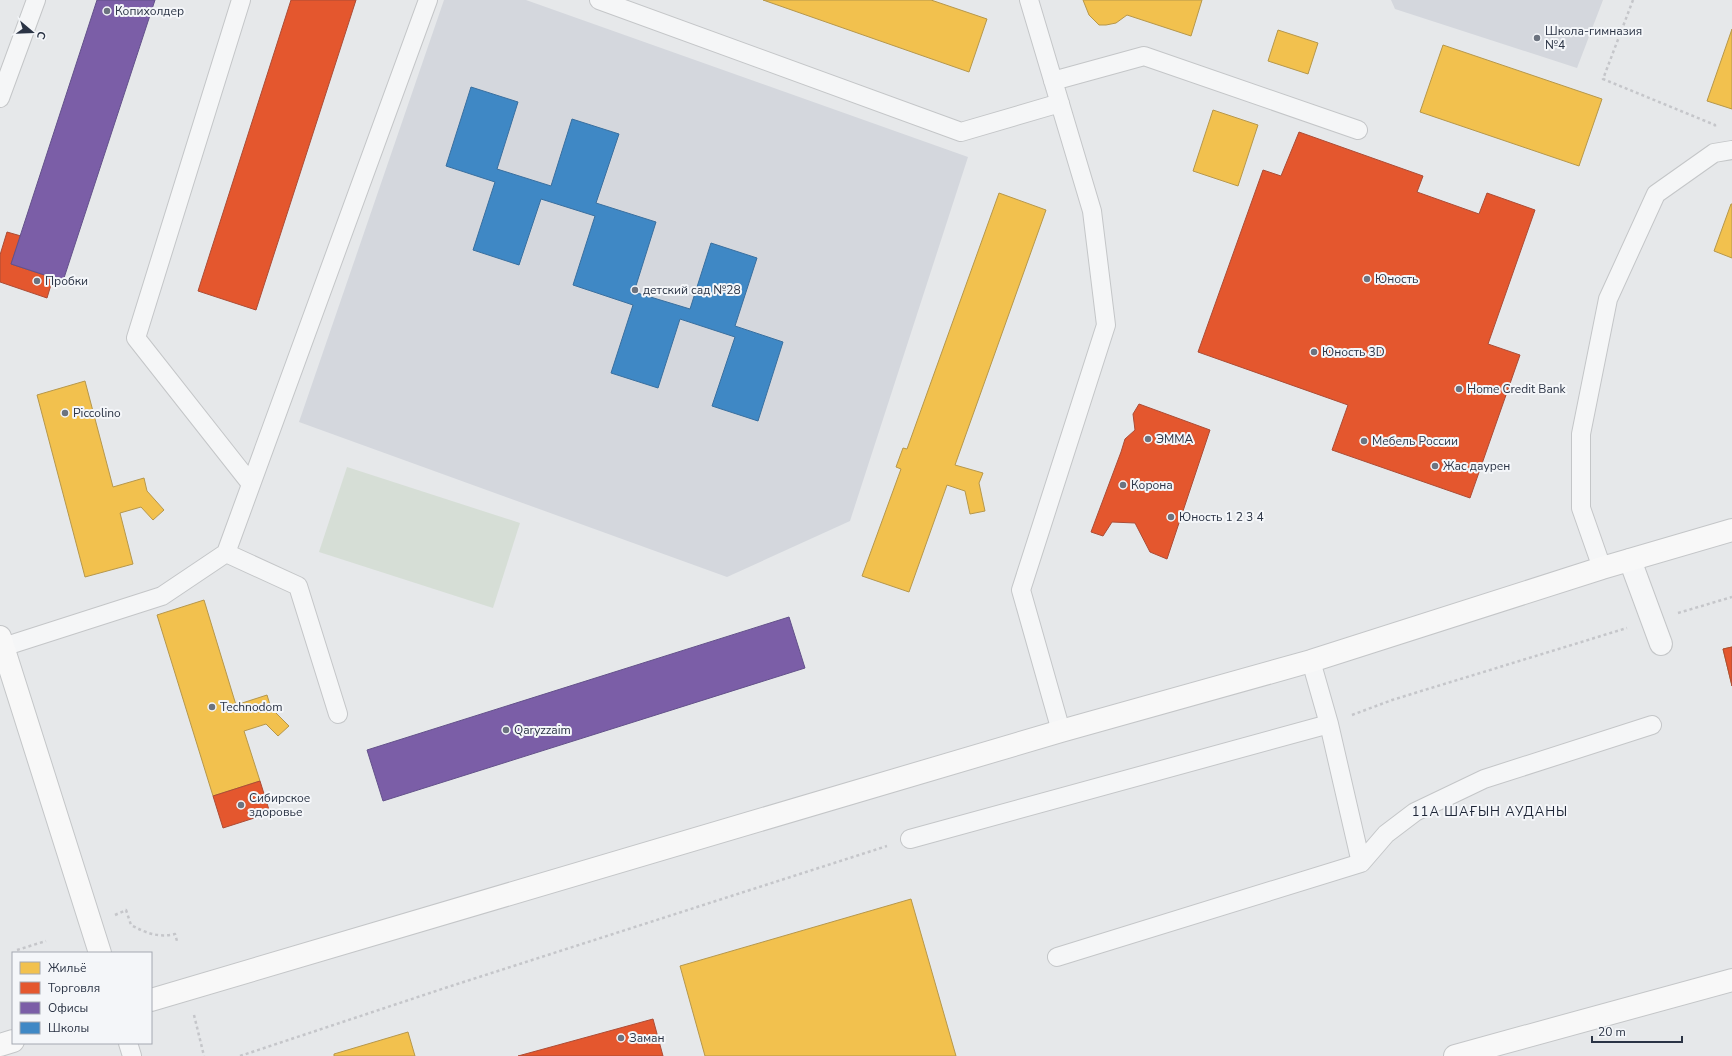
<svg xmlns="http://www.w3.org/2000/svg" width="1732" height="1056" font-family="'Nunito Sans',sans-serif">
<rect width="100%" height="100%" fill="#e6e8ea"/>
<path fill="#d4d7dd" d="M444 0H526L968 157 850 521 727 577 299 422Z
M1391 0H1603L1577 68 1395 9Z"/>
<path fill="#d6ded6" d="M347 467 520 523 493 608 319 552Z"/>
<path fill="#f2c14e" stroke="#b6974b" d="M763 0H931L987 19 969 72Z
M1083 0H1202L1191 36 1127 15 1116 23 1106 25H1099L1089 15Z
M1732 29V109L1707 101Z
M1278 30 1318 43 1308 74 1268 61Z
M1443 45 1602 99 1579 166 1420 112Z
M1213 110 1258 125 1238 186 1193 171Z
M999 193 1046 210 955 465 983 473 979 483 985 511 970 514 965 491 947 485 909 592 862 576 901 469 896 467 903 448 907 449Z
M1731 204H1732V258L1714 251Z
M85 381 113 487 144 478 147 491 164 510 153 520 141 507 120 513 133 564 85 577 37 395Z
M204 600 236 705 267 695 271 708 289 726 278 736 266 724 244 731 260 781 213 796 157 615Z
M1732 647V686L1723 649Z
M911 899 956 1056H705L680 966Z
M408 1032 415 1056H334V1054Z"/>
<path fill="#e4572e" stroke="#ac4c35" d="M291 0H356L256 310 198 291Z
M1299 132 1423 176 1417 192 1479 214 1487 193 1535 210 1488 344 1520 355 1470 498 1332 450 1348 405 1198 352 1263 170 1281 176Z
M7 232 21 236 11 264 53 278 47 298 0 282V255Z
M1139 404 1210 430 1167 559 1150 552 1135 523 1112 522 1103 536 1091 532 1121 452 1125 439 1135 430 1133 414Z
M1732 647V686L1723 649Z
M260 781 270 813 223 828 213 796Z
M653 1019 663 1056H518Z"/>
<path fill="#7b5ea7" stroke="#63518a" d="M97 0H155L63 281 11 264Z
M789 617 805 668 383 801 367 750Z"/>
<path fill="#3f88c5" stroke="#396f9f" d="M471 87 518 102 497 169 551 186 572 119 619 134 596 203 656 222 634 292 690 309 711 243 757 258 735 326 783 342 758 421 712 406 735 337 680 319 658 388 611 373 633 305 573 285 595 216 541 199 519 265 473 250 495 182 446 166Z"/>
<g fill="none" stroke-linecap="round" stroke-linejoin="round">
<defs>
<path id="lane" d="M241 0 136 338 251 484
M599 0 961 132 1060 103
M1029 0 1092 211 1106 325 1021 590 1061 731
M1053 81 1144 56 1358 130
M0 98 36 0
M226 553 428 0
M1602 568 1581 508V434L1608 299 1656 194 1714 153 1732 150
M3 647 162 596 226 553 298 586 338 714
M1329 724 1361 863
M910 839 1329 724 1311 661
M1057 957 1361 863 1386 834 1415 812 1484 779 1652 725
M128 1043 132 1056"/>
<path id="street" d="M1630 560 1661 644"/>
<path id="secondary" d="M0 637 100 953
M151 1000 1061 731 1311 661 1602 568 1732 530
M0 1045 13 1041
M1455 1056 1732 980"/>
</defs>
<use href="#lane" stroke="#c4c6c8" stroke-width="20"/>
<use href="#street" stroke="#c4c6c8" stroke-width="24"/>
<use href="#secondary" stroke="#c4c6c8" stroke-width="24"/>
<path stroke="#c5c6ca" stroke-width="2.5" stroke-dasharray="3 3" stroke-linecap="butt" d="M1633 0 1603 79 1715 125V127
M1678 613 1732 597
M1352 715 1392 700 1627 628
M115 915 126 910 131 925C146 933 158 938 175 934L177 941
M17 950 46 941
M194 1015 204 1056
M240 1056 448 987 887 846"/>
<use href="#lane" stroke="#f5f6f7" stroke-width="18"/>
<use href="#street" stroke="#f5f6f7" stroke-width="22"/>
<use href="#secondary" stroke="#f8f8f8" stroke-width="22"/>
</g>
<g fill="#6c737f" stroke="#f4f6f9" stroke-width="1.5">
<circle cx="107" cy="11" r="4"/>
<circle cx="1537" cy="38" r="4"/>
<circle cx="1367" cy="279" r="4"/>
<circle cx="37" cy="281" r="4"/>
<circle cx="635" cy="290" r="4"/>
<circle cx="1314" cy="352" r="4"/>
<circle cx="1459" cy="389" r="4"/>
<circle cx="65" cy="413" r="4"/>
<circle cx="1148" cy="439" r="4"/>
<circle cx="1364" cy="441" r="4"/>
<circle cx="1435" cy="466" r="4"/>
<circle cx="1123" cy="485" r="4"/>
<circle cx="1171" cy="517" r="4"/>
<circle cx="212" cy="707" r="4"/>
<circle cx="506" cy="730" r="4"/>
<circle cx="241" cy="805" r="4"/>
<circle cx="621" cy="1038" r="4"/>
</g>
<g text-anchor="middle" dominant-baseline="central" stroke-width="4" stroke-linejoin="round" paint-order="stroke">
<g font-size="12" fill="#2b3445" stroke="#f4f6f9" text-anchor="start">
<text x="115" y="11">Копихолдер</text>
<text x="1545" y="31">Школа-гимназия<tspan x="1545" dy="14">№4</tspan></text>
<text x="1375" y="279">Юность</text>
<text x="45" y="281">Пробки</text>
<text x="643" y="290">детский сад №28</text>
<text x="1322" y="352">Юность 3D</text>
<text x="1467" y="389">Home Credit Bank</text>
<text x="73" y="413">Piccolino</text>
<text x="1156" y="439">ЭММА</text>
<text x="1372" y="441">Мебель России</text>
<text x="1443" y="466">Жас даурен</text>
<text x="1131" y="485">Корона</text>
<text x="1179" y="517">Юность 1 2 3 4</text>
<text x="220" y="707">Technodom</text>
<text x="514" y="730">Qaryzzaim</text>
<text x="249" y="798">Сибирское<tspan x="249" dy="14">здоровье</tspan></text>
<text x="629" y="1038">Заман</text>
</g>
<g font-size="13" letter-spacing="1" fill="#1d2536" stroke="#f4f6f9">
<text x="1490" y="812">11А ШАҒЫН АУДАНЫ</text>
</g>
</g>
<rect x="12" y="952" width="140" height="92" fill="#f4f6f9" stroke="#a4a8b1"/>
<rect x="20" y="962" width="20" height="12" fill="#f2c14e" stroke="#a4a8b1"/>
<text x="48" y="972" font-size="12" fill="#2b3445">Жильё</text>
<rect x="20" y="982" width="20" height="12" fill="#e4572e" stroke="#a4a8b1"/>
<text x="48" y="992" font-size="12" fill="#2b3445">Торговля</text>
<rect x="20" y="1002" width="20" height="12" fill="#7b5ea7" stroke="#a4a8b1"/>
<text x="48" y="1012" font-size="12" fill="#2b3445">Офисы</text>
<rect x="20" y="1022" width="20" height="12" fill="#3f88c5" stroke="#a4a8b1"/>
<text x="48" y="1032" font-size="12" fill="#2b3445">Школы</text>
<g transform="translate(32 32) rotate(109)" stroke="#f4f6f9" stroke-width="3" paint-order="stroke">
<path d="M0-3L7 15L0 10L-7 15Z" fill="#2b3445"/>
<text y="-6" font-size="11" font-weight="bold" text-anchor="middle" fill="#2b3445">С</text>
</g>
<path d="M1592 1036v6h90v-6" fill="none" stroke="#2b3445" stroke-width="2"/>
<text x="1598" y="1036" font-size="12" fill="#2b3445" stroke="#f4f6f9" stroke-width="3" paint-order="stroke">20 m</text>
</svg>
